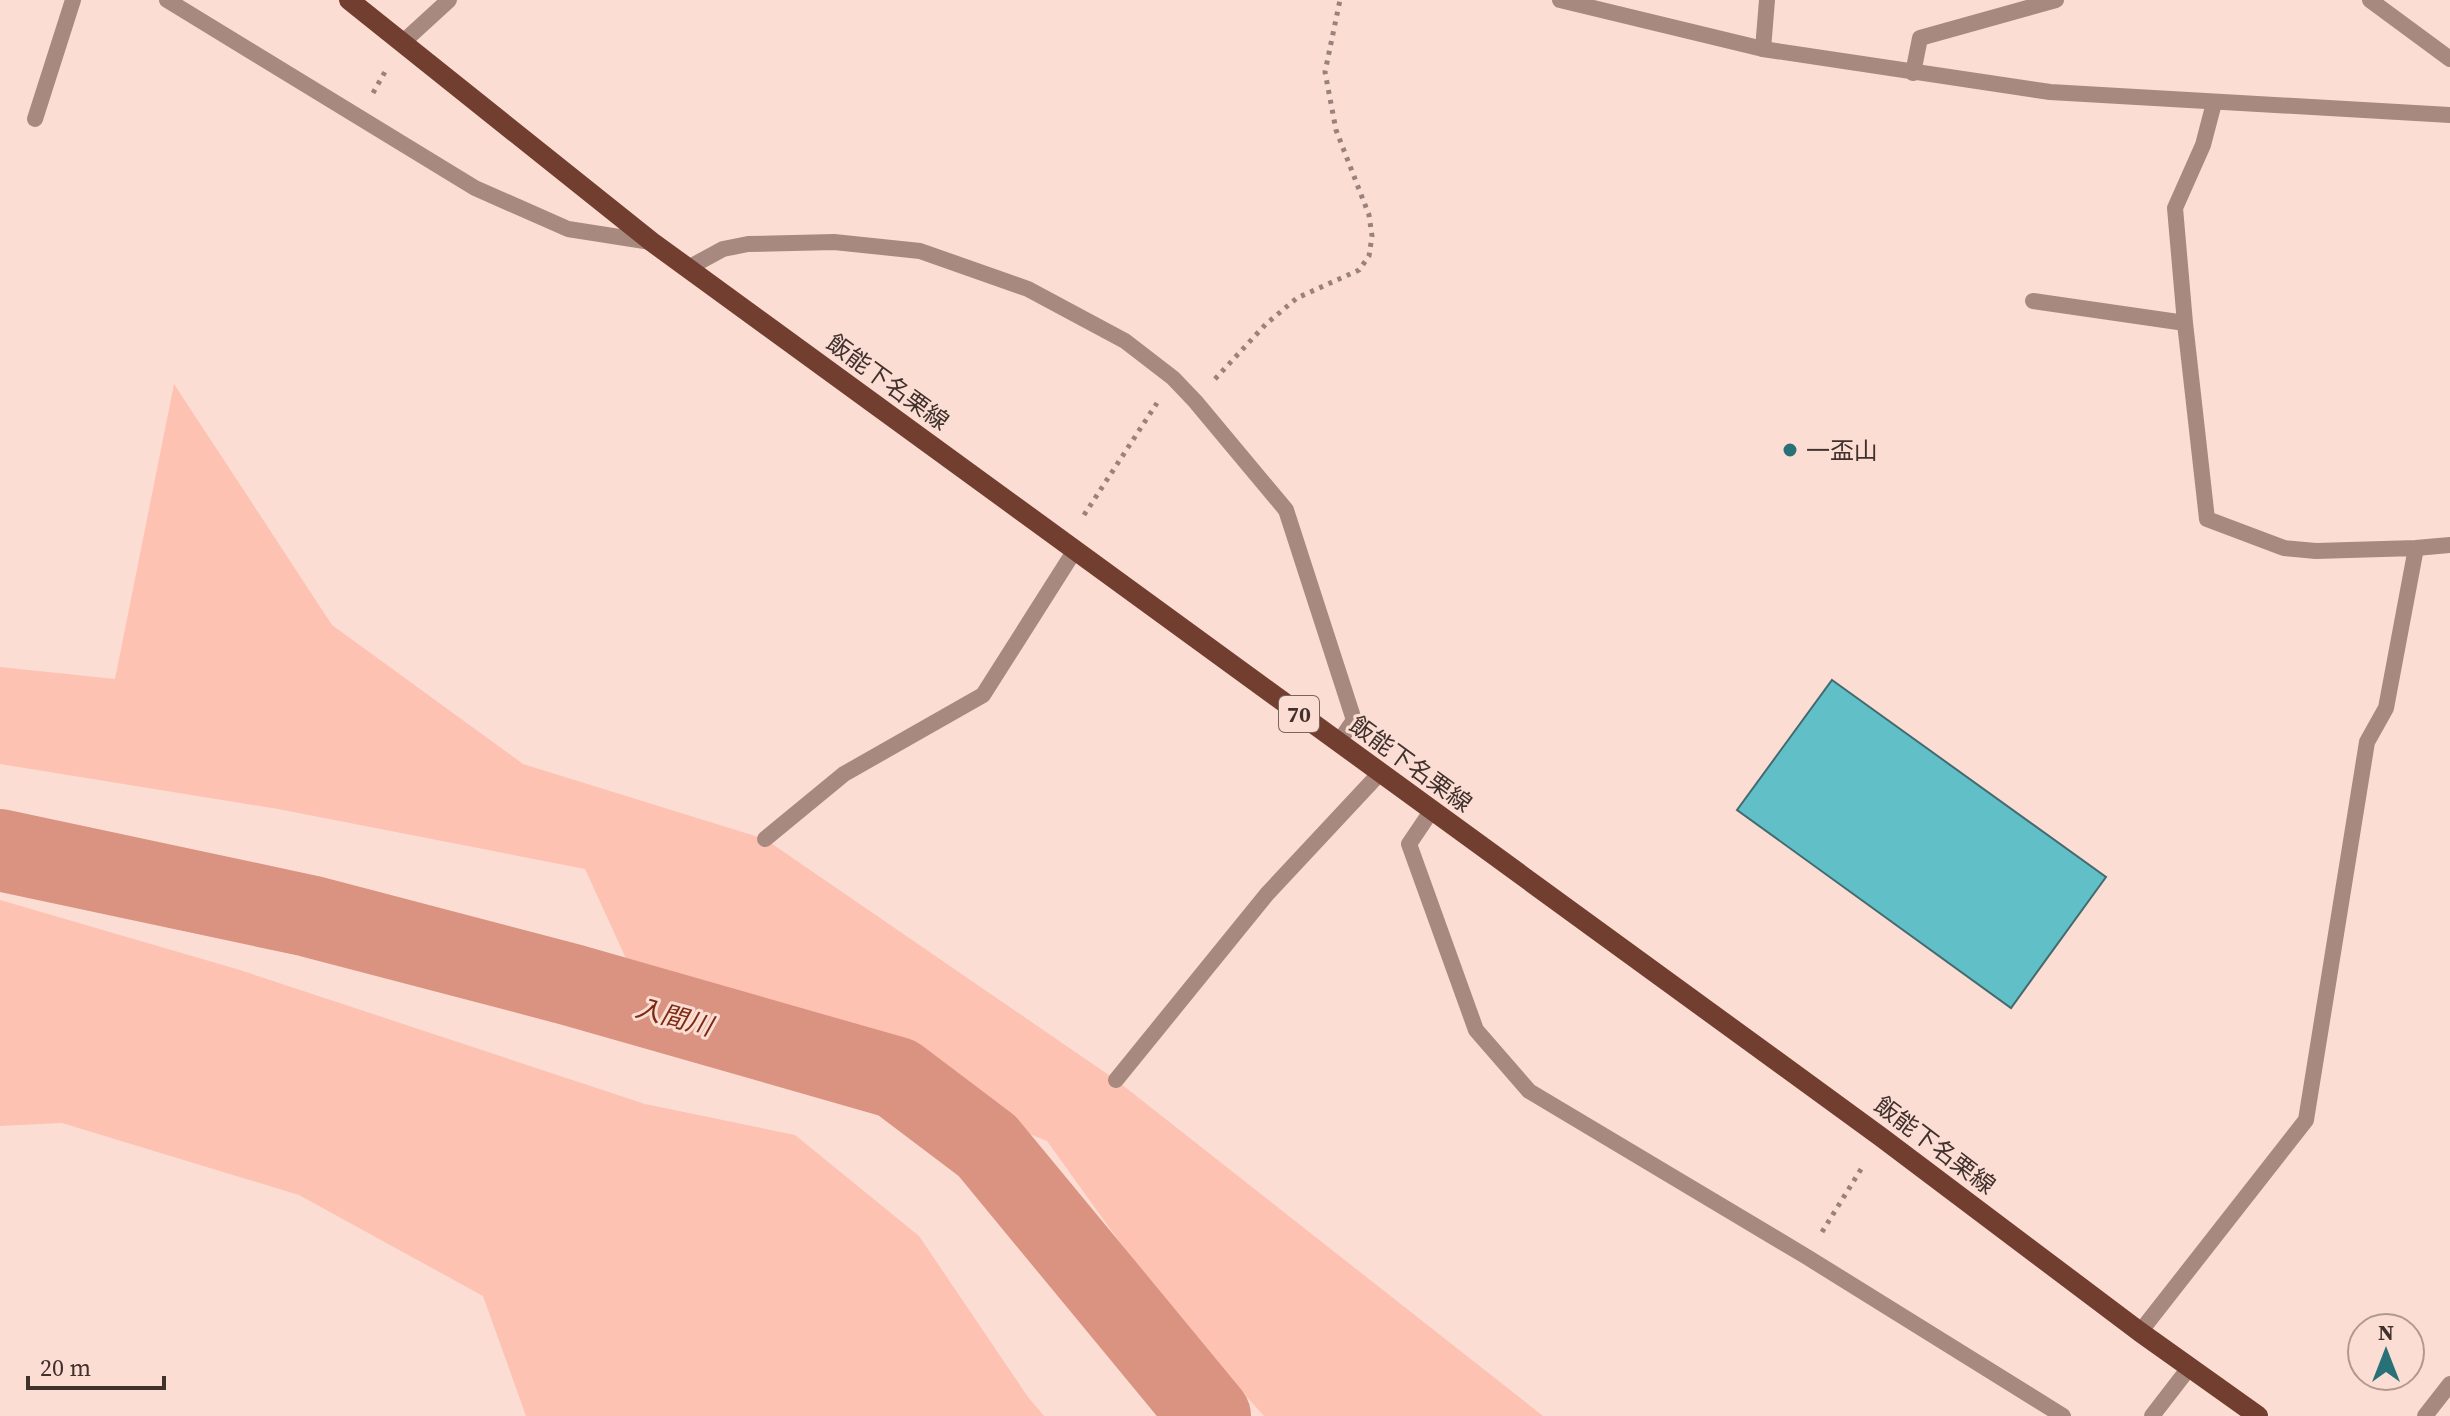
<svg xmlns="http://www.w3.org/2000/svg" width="2450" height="1416" font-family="'Source Serif 4','Noto Sans JP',serif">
<rect width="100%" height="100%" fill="#fcddd4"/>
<path fill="#fdc2b2" d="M174 384 332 625 523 764 765 839 1116 1080 1543 1416H1264L1167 1308 1047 1141 634 976 585 869 278 809 0 764V667L115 679Z
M0 900 240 970 645 1104 795 1135 919 1236 1028 1397 1044 1416H526L483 1296 299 1195 62 1123 0 1126Z"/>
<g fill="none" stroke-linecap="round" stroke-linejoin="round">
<path stroke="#d99380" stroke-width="82" d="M0 850 309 916 572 985 897 1078 987 1146 1210 1416"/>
</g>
<path fill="#61bfc7" stroke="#436b6f" stroke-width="2" d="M1832 680 2106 877 2011 1008 1737 810Z"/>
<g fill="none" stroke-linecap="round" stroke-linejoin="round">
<path stroke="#99827c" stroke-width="5" stroke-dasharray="4 6" stroke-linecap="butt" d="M373 93 386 70
M1215 379 1266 324 1297 298 1359 270 1369 256 1372 236 1369 215 1336 130 1325 72 1340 0
M1084 515 1157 403
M1822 1232 1863 1166"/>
<path stroke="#a88980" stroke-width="16" d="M167 0 475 188 568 229 651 242
M2370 0 2450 59
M1763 49 1767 0
M1913 73 1920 38 2056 0
M35 119 73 0
M688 268 723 249 748 244 834 242 920 251 1028 289 1125 341 1173 378 1195 401 1286 510 1354 720 1338 743
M2033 301 2185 323
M2416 548 2450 545
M1432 810 1409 844 1476 1030 1529 1091 1807 1257 2063 1416
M765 839 844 774 983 695 1075 550
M1116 1080 1267 894 1380 773
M2140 1332 2306 1120 2367 742 2386 708 2416 548 2316 551 2284 548 2207 519 2185 323 2175 208 2203 145 2214 103
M2152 1416 2189 1368"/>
<path stroke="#a88980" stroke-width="16" d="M1560 0 1763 49 2050 92 2450 115
M402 43 449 0
M2425 1416 2450 1384"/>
<path stroke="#713e2f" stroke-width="20" d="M349 0 652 242 1881 1137 2140 1332 2258 1416"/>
</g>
<circle fill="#277177" stroke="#fcddd4" stroke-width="3" cx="1790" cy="450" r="8"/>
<g text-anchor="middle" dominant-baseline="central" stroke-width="6" stroke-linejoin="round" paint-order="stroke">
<rect fill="#fcddd4" stroke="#78655f" stroke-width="2" x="1279" y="696" width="40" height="36" rx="6"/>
<g font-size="22" font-weight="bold" fill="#40312d">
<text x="1299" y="714">70</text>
</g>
<g font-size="24" fill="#40312d" stroke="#fcddd4">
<text transform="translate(888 382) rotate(36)">飯能下名栗線</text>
<text transform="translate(1411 764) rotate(36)">飯能下名栗線</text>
<text transform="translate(1935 1145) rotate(37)">飯能下名栗線</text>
</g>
<g font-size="24" fill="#40312d" stroke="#fcddd4" text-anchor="start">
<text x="1806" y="450">一盃山</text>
</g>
<g font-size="26" font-style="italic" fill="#7c2b12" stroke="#fcddd4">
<text transform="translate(674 1017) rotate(15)">入間川</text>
</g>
</g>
<g transform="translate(2386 1352)"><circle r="38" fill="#fcddd4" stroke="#b19891" stroke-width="2"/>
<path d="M0-6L14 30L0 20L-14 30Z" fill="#277177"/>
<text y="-12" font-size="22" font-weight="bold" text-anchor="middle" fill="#40312d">N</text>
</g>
<path d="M28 1376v12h136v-12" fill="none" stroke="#40312d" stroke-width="4"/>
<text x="40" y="1376" font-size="24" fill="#40312d" stroke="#fcddd4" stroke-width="6" paint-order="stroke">20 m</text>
</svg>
